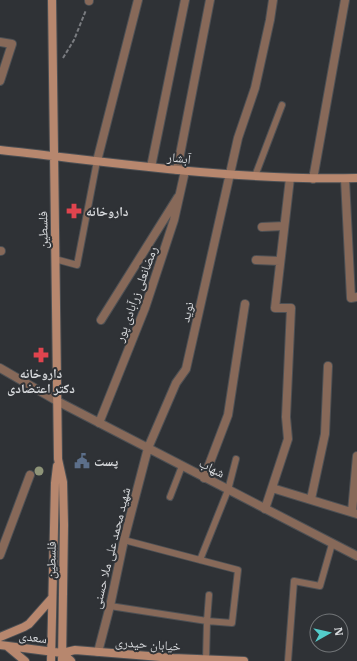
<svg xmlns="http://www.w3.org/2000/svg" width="357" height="661" font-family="'IBM Plex Serif','Noto Naskh Arabic',serif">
<rect width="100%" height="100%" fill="#2f3236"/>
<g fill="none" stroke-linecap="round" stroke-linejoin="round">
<defs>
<path id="lane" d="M255 176 282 105
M55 259 77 265 97 161
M170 497 182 466
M200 560 228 490 236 459
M110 606 207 621 232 623 238 570 124 540
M206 660 207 621 209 595
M288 661 294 581 320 586 332 544"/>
<path id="street" d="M89 1V0
M0 42 12 44 0 81
M97 161 138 0
M151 167 185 0
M177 170 210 0
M313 179 345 0
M345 179 351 298 357 297
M262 227 284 226
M0 251H1
M256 260 280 261
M101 320 178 197
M0 368 57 401 357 556
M99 423 145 308 174 220 185 171
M204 478 228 415 245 304
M272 488 357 514
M311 499 325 434 328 366
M265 509 288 439 286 417 291 308H275L290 178
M352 512 357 456
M0 555 30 475
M98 652 110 606 124 540 148 448 176 383 186 369 238 138 255 88 270 20 273 0"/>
<path id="secondary" d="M52 0 58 459 63 482 64 525 62 661
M0 150C119 163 237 181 357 178
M0 637 24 627 29 624 52 598
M0 645 62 653 75 650 173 658 244 661
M8 647 25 661
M62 653 71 661
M51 661 55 483 57 466"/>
</defs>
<use href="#lane" stroke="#4d5054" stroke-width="8"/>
<use href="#street" stroke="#4d5054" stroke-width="10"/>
<use href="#secondary" stroke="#4d5054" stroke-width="10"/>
<path stroke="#7a7c80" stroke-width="2" stroke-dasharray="4 2" stroke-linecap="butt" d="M63 58 74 40 86 10"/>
<use href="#lane" stroke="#876959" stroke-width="6"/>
<use href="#street" stroke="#876959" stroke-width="8"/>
<use href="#secondary" stroke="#b7876e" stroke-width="8"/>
</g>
<circle fill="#8e9478" cx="39" cy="471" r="4.5"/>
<defs>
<symbol id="pharmacy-bare" viewBox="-9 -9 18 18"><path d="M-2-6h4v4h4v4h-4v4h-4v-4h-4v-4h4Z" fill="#e0444e" stroke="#2f3236" stroke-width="2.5" paint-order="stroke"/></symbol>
<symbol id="civic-bare" viewBox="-9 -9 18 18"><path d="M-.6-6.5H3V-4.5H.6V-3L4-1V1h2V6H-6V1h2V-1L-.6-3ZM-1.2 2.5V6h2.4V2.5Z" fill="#5c6f8a" stroke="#2f3236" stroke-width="2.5" paint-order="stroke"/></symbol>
</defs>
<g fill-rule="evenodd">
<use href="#pharmacy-bare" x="63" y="200" width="22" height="22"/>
<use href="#pharmacy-bare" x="30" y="344" width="22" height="22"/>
<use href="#civic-bare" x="71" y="450" width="22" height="22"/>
</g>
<g text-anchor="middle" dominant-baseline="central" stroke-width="4" stroke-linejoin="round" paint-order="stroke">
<g font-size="13" fill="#d7d9dc" stroke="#2f3236">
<text transform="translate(179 158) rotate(6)">آبشار</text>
<text transform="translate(43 230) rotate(-91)">فلسطین</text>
<text transform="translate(136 294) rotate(-70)">رمضانعلی زرآبادی پور</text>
<text transform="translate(187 312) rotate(-77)">نوید</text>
<text transform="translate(212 468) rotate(27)">شهاب</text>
<text transform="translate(111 548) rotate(-76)">شهید محمد علی ملا حسنی</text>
<text transform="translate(51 560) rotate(-89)">فلسطین</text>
<text transform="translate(33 637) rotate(7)">سعدی</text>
<text transform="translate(148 644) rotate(4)">خیابان حیدری</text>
</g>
<g font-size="13" font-weight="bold" fill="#d7d9dc" stroke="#2f3236" text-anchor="start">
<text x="86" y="211">داروخانه</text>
<text x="41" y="373" text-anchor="middle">داروخانه<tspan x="41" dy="15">دکتر اعتضادی</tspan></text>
<text x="94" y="461">پست</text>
</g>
</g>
<g transform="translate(329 633) rotate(82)"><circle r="19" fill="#2f3236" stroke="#727578"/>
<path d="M0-3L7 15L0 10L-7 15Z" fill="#53cdcb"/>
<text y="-6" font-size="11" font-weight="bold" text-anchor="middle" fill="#d7d9dc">N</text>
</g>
</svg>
